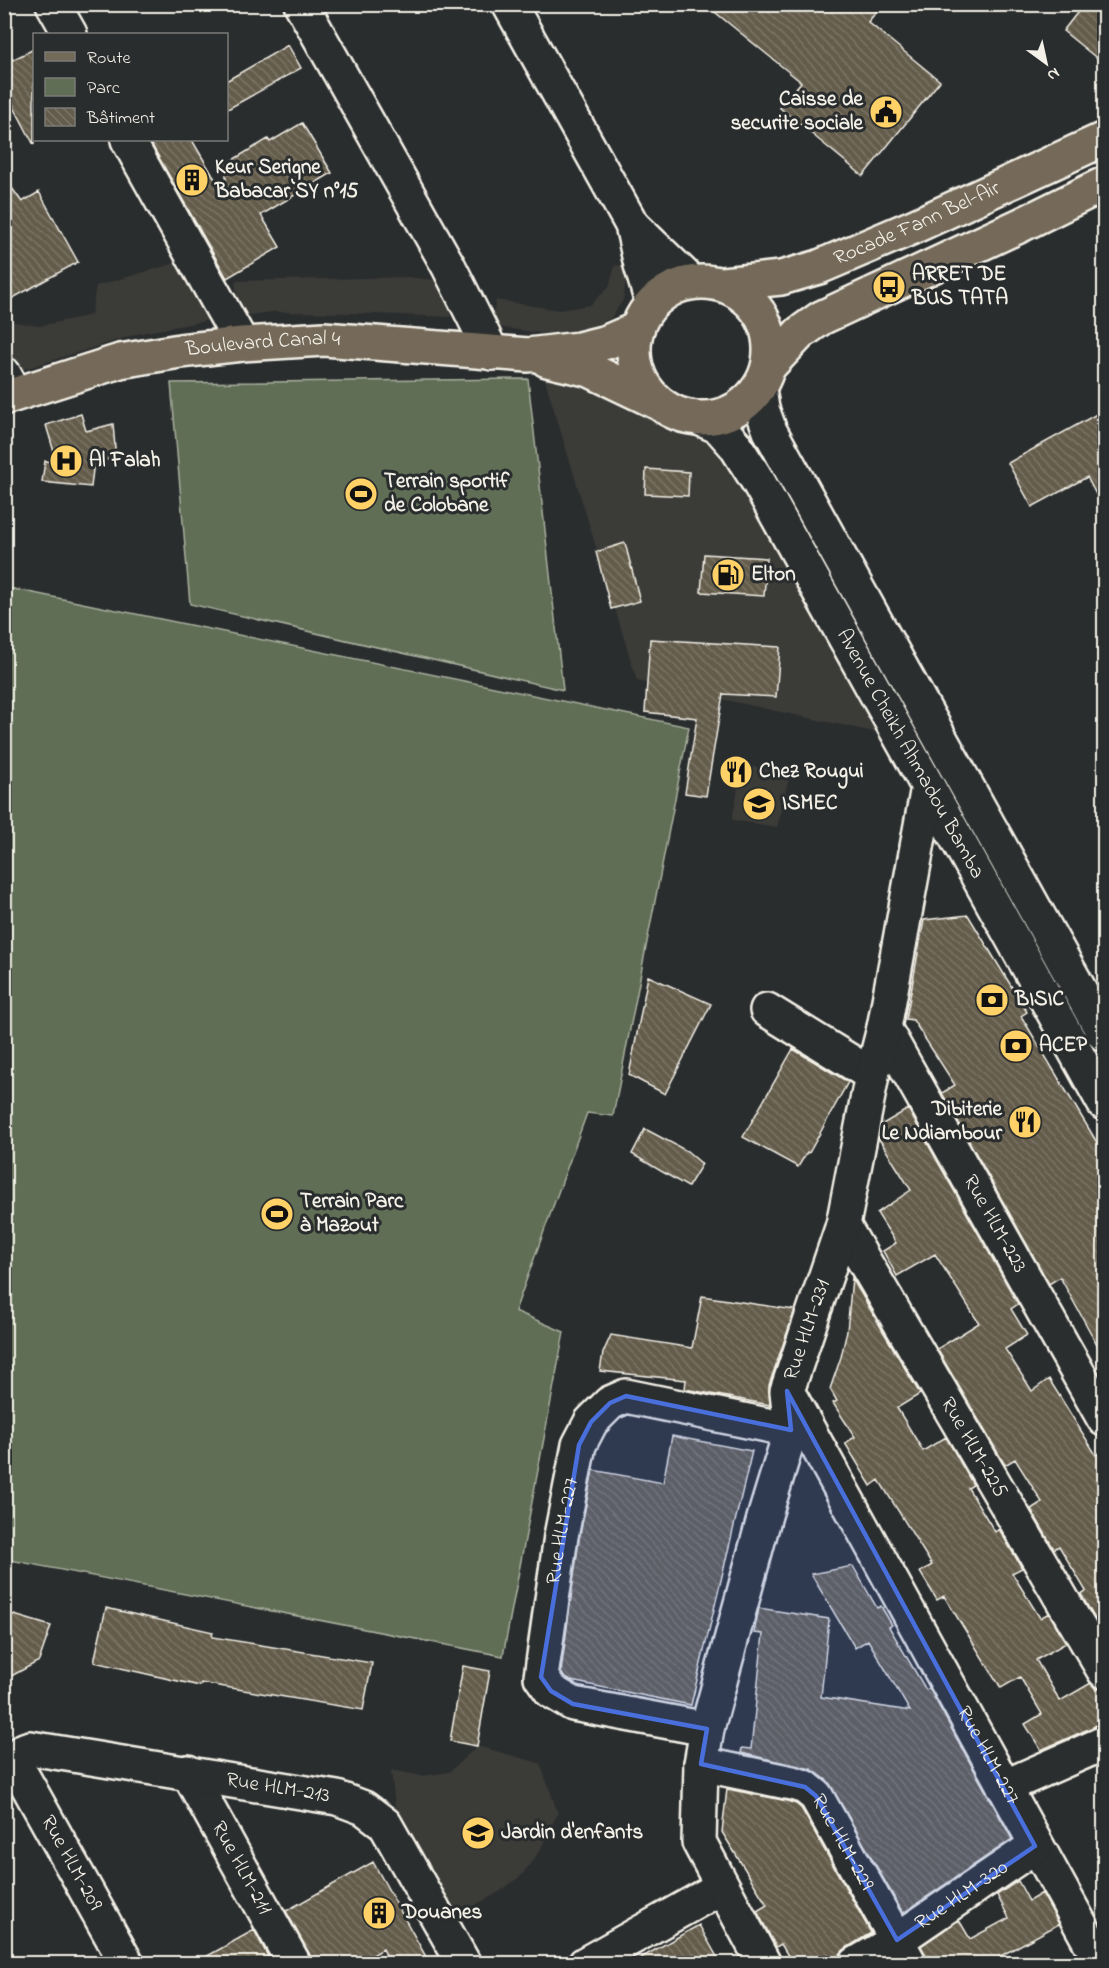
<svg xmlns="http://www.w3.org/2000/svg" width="1109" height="1968" font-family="'Indie Flower',sans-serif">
<defs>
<pattern id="building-back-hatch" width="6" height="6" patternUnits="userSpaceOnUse" patternTransform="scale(1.5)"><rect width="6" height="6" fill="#645c4c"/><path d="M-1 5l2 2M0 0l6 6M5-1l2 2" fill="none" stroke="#7b7466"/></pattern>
</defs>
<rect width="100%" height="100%" fill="#2a2d2e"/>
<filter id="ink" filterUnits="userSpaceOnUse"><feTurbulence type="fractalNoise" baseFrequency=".0167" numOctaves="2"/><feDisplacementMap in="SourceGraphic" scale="12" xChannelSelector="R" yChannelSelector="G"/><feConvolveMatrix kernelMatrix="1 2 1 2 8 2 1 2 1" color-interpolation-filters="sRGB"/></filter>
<g filter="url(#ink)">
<path fill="#3b3b37" d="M179 262 215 319 137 334 18 371 5 334 4 320 39 326 91 315 96 286Z
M615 265 628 267 623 300 611 318 578 334 540 333 491 326 496 300 559 310 590 305 609 287Z
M407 277 454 282 450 317 349 313 272 312 240 316 235 281Z
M544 377 641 404 688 430 731 459 888 735 637 681Z
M742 766 791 769 777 827 732 820Z
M477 1746 540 1763 558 1813 539 1852 521 1876 496 1894 452 1917 395 1807 391 1770 422 1776 449 1772Z"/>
<path fill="#606e56" stroke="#aab09f" stroke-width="1.5" d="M528 379 563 690 190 604 171 383Z
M4 587 689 727 613 1116 587 1113 515 1311 564 1332 503 1656 5 1559Z"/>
<path fill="url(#building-back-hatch)" stroke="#f4f1e8" stroke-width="1.5" d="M705 4H883L868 22 940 81 863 176 780 108 801 82Z
M1084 4H1104V64L1063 31Z
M288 45 301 68 226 110V81Z
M34 49V145L4 88V64Z
M302 123 332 173 261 215 280 247 227 278 149 140H192L226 198V164L268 139 270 142Z
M4 177 22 202 39 192 78 262 4 303Z
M1104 410V510L1087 477 1032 507 1008 463Z
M81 414 86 431 113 424 116 459 94 461 91 487 42 482 45 461 57 462 46 425Z
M646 469 689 472 688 496 645 494Z
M625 543 640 601 611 609 596 552Z
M704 554 767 558 764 596 701 592Z
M650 639 780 647 776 697 723 694 706 796 685 793 697 718 645 712Z
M968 915 1027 1012 1021 1016 1104 1154V1357L1060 1277 1049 1284 942 1093 955 1085 913 1020 906 1019 924 920Z
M648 976 711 1004 665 1094 629 1075Z
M793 1049 848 1082 809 1153 807 1152 798 1167 743 1137Z
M908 1109 1018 1304 1011 1309 1027 1335 1005 1349 1032 1391 1049 1379 1096 1455 1104 1450V1635L1081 1594 1086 1591 1059 1546 1054 1549 1031 1509 1042 1502 1015 1459 1005 1465 937 1349 979 1323 935 1254 897 1276 883 1251 896 1243 877 1213 911 1190 879 1139 881 1125Z
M645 1129 687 1151 702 1164 688 1187 632 1154Z
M852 1278 920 1394 897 1408 923 1451 946 1437 973 1485 968 1488 995 1532 999 1529 1022 1568 1012 1573 1040 1618 1049 1613 1066 1643 1036 1660 1060 1701 1091 1683 1095 1688 1104 1690V1721L1093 1727 1041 1750 1025 1724 1042 1714 1020 1677 1001 1688 944 1596 937 1600 920 1572 932 1565 879 1480 871 1486 845 1443 855 1437 833 1403 837 1401 830 1389 841 1357 847 1331Z
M702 1296 795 1310 769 1385 770 1405 685 1389 686 1380 600 1371 603 1353 611 1335 692 1348Z
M672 1436 752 1451 691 1705 571 1681 564 1677 561 1672 579 1539 593 1470 663 1483Z
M853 1566 877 1608 881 1606 892 1625 889 1627 926 1690 929 1688 1012 1839 903 1913 828 1781 811 1769 741 1753 742 1748 751 1749 763 1634 754 1633 759 1608 829 1619 821 1697 910 1711 868 1640 855 1648 811 1574Z
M106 1608 213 1632 212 1637 372 1663 363 1710 201 1683 200 1686 94 1662Z
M4 1612 51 1626 39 1661 4 1680Z
M463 1666 490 1671 477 1746 450 1741Z
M727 1789 787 1801 796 1804 801 1808 871 1933 846 1948 840 1954 837 1964H793L781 1944 776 1947 757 1911 767 1905 722 1832Z
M373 1862 430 1964H390L383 1949 357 1964H313L310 1955 286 1911Z
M1018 1881 1029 1901 1042 1893 1059 1924 986 1964H929L921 1946 959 1920 970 1939 1009 1918 997 1895Z
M699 1925 721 1964H630Z
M254 1930 272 1964H193Z"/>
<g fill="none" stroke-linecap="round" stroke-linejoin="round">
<defs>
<g id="minor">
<path d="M53 4 70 34"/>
<path d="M301 4 449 267 492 353"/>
<path d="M509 4 632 225 641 265 652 303"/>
<path d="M128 140 242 344"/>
<path d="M632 225 691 282"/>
<path d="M4 374 15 394"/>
<path d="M759 388 762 409 770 431 1104 1034"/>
<path id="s1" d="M701 419 719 427 735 445 759 483 1104 1103"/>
<path d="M767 1010 872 1075"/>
<path id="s2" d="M884 1028 1104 1419"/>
<path id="s3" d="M843 1225 1104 1671"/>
<path id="s4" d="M792 1400 1102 1964"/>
<path id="s5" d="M707 1729 573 1704 551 1691 541 1677 561 1536 579 1445 591 1422 610 1403 626 1396 791 1430"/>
<path id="s6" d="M701 1764 792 1783 805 1787 816 1796 910 1964"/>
<path id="s7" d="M188 1772 294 1964"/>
<path d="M1004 1787 1104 1743"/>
<path id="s8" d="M127 1964 15 1763C17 1754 21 1750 30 1748L337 1798 364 1808 385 1824 464 1964"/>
<path d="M585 1964 722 1887"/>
<path id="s9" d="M764 1964 699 1842 701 1764 707 1729 765 1515 791 1430 787 1391 843 1225 872 1075 884 1028 928 787"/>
<path id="s10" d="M856 1964 897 1940 1035 1846"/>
</g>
<g id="major">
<circle cx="702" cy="350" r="68"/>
<path id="s11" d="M722 284 781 278 819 267 913 227 1104 139"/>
<path d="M547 360 590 370 657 402"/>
<path d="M769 366 800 333 821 318 1021 225 1104 184"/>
<path id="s12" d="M4 398 120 361 180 351 242 344 324 339 528 355 579 349 607 342 637 329"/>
</g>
</defs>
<use href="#minor" stroke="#f4f1e8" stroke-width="38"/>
<use href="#major" stroke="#f4f1e8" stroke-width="38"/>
<use href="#minor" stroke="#2a2d2e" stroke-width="33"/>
<use href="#major" stroke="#746a5a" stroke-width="33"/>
</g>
</g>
<path fill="#486fdb" fill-opacity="0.2" stroke="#486fdb" stroke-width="4.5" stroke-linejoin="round" d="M787 1391 1035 1846 897 1940 816 1796 805 1787 701 1764 707 1729 573 1704 551 1691 541 1677 579 1445 591 1422 610 1403 626 1396 791 1430Z"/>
<defs>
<symbol id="civic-disc" viewBox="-11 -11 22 22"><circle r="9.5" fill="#ffd166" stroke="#2a2d2e"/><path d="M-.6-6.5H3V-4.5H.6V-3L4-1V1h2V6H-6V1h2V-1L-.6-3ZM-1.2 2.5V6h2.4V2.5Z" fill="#111"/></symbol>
<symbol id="building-disc" viewBox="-11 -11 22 22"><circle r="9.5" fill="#ffd166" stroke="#2a2d2e"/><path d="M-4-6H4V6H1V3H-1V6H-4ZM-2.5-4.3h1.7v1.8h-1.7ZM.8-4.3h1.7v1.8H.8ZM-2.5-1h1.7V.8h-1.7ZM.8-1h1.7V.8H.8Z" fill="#111"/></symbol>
<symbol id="bus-disc" viewBox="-11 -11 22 22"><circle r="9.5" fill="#ffd166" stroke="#2a2d2e"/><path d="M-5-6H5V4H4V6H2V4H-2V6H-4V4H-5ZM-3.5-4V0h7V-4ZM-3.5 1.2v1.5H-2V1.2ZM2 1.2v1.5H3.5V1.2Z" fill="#111"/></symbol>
<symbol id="hospital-disc" viewBox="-11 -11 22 22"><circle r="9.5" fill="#ffd166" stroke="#2a2d2e"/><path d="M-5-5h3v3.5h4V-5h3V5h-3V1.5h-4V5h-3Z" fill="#111"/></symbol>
<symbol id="stadium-disc" viewBox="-11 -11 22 22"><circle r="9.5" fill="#ffd166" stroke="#2a2d2e"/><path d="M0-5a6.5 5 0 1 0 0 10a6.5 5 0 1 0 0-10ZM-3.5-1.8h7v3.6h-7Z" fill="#111"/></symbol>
<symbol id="fuel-disc" viewBox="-11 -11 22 22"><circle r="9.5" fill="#ffd166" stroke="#2a2d2e"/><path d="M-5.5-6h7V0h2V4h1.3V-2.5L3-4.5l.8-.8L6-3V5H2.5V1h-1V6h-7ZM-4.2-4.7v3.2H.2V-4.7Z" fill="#111"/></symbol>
<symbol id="restaurant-disc" viewBox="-11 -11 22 22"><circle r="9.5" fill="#ffd166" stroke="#2a2d2e"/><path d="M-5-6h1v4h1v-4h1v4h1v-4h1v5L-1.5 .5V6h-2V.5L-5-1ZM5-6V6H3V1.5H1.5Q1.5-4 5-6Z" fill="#111"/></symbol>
<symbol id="university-disc" viewBox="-11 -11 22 22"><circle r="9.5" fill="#ffd166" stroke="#2a2d2e"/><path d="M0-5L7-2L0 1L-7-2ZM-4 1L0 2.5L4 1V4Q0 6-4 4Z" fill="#111"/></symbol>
<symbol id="bank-disc" viewBox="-11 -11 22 22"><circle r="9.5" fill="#ffd166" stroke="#2a2d2e"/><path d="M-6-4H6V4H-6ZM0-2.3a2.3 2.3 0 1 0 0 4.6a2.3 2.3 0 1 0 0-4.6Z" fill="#111"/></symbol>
<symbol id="school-disc" viewBox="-11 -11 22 22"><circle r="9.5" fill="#ffd166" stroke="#2a2d2e"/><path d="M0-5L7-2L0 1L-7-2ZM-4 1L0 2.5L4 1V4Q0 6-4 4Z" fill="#111"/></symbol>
</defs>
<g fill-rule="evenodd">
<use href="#civic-disc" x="867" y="93" width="38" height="38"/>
<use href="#building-disc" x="173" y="161" width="38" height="38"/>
<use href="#bus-disc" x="870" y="268" width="38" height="38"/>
<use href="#hospital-disc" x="47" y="442" width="38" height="38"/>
<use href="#stadium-disc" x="342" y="475" width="38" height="38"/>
<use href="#fuel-disc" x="709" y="556" width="38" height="38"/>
<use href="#restaurant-disc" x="717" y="753" width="38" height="38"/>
<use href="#university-disc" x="740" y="785" width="38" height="38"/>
<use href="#bank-disc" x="973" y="981" width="38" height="38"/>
<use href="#bank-disc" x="997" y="1027" width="38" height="38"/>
<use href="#restaurant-disc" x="1006" y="1103" width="38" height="38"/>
<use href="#stadium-disc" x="258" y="1195" width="38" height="38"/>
<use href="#school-disc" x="459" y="1814" width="38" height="38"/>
<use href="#building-disc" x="360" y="1894" width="38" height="38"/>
</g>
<g text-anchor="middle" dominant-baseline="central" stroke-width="6" stroke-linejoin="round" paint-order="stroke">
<g font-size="21" font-weight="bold" fill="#f4f1e8" stroke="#2a2d2e" text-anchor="start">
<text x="863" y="100" text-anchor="end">Caisse de<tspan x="863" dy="24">securite sociale</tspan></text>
<text x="215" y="168">Keur Serigne<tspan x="215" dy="24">Babacar SY n°15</tspan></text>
<text x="912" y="275">ARRET DE<tspan x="912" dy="24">BUS TATA</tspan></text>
<text x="89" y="461">Al Falah</text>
<text x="384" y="482">Terrain sportif<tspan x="384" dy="24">de Colobane</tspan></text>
<text x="751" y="575">Elton</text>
<text x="759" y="772">Chez Rougui</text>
<text x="782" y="804">ISMEC</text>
<text x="1015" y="1000">BISIC</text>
<text x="1039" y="1046">ACEP</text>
<text x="1002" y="1110" text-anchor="end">Dibiterie<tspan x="1002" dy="24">Le Ndiambour</tspan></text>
<text x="300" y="1202">Terrain Parc<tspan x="300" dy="24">à Mazout</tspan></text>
<text x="501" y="1833">Jardin d'enfants</text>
<text x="402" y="1913">Douanes</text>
</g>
<g font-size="21" fill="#f4f1e8" stroke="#2a2d2e">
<text stroke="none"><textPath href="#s11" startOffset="206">Rocade Fann Bel-Air</textPath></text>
<text stroke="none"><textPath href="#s12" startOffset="266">Boulevard Canal 4</textPath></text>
<text stroke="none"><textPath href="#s1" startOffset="399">Avenue Cheikh Ahmadou Bamba</textPath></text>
<text stroke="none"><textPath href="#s2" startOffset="225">Rue HLM-223</textPath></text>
<text stroke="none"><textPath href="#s9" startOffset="666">Rue HLM-231</textPath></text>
<text stroke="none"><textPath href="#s3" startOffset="258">Rue HLM-225</textPath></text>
<text stroke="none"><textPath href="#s5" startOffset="327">Rue HLM-227</textPath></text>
<text stroke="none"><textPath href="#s4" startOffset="406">Rue HLM-227</textPath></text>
<text stroke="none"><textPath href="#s8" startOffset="504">Rue HLM-213</textPath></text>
<text stroke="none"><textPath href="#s6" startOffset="174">Rue HLM-229</textPath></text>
<text transform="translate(71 1863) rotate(61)">Rue HLM-209</text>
<text stroke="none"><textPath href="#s7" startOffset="110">Rue HLM-211</textPath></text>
<text stroke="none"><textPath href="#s10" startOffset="126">Rue HLM-320</textPath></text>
</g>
</g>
<rect width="1109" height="1968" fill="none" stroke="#2a2d2e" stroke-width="24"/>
<rect x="12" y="12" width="1085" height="1944" fill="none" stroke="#f4f1e8" stroke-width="2" filter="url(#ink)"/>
<rect x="33" y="33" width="195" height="108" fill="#2a2d2e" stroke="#7b7b78" stroke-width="1.5"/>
<rect x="45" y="52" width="30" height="9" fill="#746a5a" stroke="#7b7b78" stroke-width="1.5"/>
<text x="87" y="63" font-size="18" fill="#f4f1e8">Route</text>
<rect x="45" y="78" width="30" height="18" fill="#606e56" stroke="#7b7b78" stroke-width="1.5"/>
<text x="87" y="93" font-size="18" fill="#f4f1e8">Parc</text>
<rect x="45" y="108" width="30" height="18" fill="url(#building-back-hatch)" stroke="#7b7b78" stroke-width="1.5"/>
<text x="87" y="123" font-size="18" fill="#f4f1e8">Bâtiment</text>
<g transform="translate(1046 63) rotate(147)" stroke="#2a2d2e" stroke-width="4.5" paint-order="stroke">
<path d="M0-4.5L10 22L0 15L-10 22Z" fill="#f4f1e8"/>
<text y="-9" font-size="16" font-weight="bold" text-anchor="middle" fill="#f4f1e8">N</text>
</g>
</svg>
